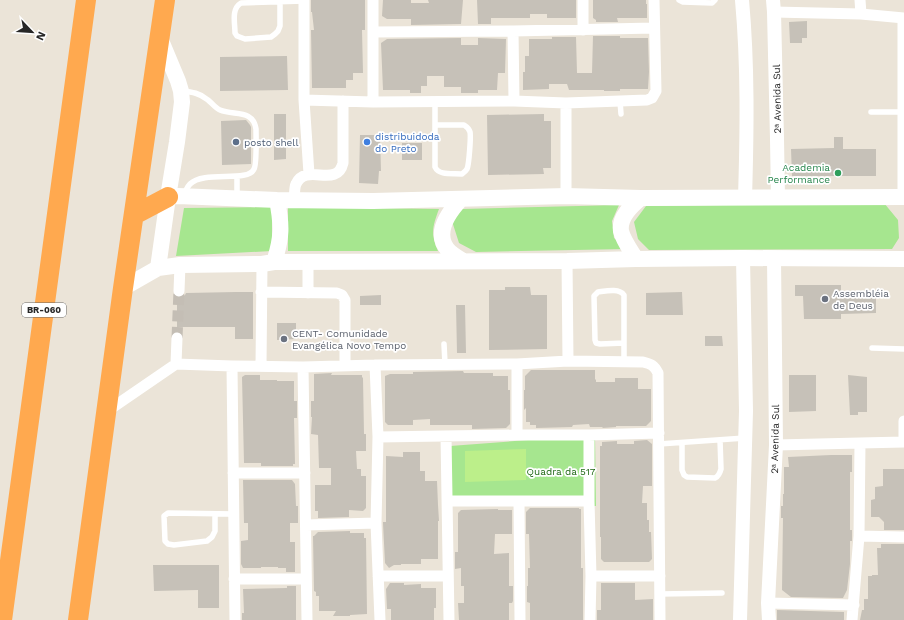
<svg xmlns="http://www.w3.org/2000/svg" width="904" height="620" font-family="'Work Sans',sans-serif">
<rect width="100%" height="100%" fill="#ebe4d8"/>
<path fill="#a6e68f" d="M884 203 898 220 899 238 892 249 649 250 638 239 634 222 646 206Z
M619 205 612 221 614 238 627 249 476 252 459 243 451 218 462 209Z
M272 207V251L176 256 184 208Z
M288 207 439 209C433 225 430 234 438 251H288Z
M595 435 596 506 452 503 450 446Z"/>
<path fill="#bcef8a" d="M526 449V480L465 482V451Z"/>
<path fill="#c6c1b8" d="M311 0H365V30H362L363 73H353V80H346V88H312L311 30H314L312 12H311Z
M383 0H411V3H429L428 0H463L461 24 411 25V19H387L382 16Z
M477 0H576V18H547V14H530V18H491V24H478Z
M593 0H646V4H647V18H617L618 22H596V20L593 18Z
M807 21V38H802V43H790L789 22Z
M593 36H620V38H648L649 72 648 89H620V91H604V90H569L567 84H549V89L523 90V72H525V56H529V39H552V37H576L577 73H592Z
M461 38V45H478V38L506 39 505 73H498L497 90H478V93H461V87H444V76H427V86H421V93H410V90H383L381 43 387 39Z
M287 56 288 90 220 91V57Z
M274 114H286V159L274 160Z
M544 114V121H551V168H543L544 174 488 175 487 115Z
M246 120 250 125 251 127V164L222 165 221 121Z
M360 135H380L381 171H379L378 184 359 183Z
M834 137H843V149H876V176H792L791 149 834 148Z
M402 143H422V160H402Z
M795 285H841V292H876V313L841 314V319H804L803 296H795Z
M505 287H530L531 295H547V349L489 350V290H505Z
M236 292H253V339H235V327H177V297H182L185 295 186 293Z
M682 292 683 315H646V293Z
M381 295V305H360V296Z
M456 305H465L466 353H457Z
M277 323H296V339L277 340Z
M705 336H722L723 346H705Z
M531 370H595V380L596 379V382H615V378H638V389H651V421L646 426H616V427L602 428 603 427H590L589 424 573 425 572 427 536 428V425H530V422H526V408L524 410V390H525V376Z
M463 371 464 373H493V376H508V390H510V424L506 428 472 429V425H430V419L413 420V425H388L385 422V376L390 374H413V372Z
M332 373 331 375H362V377L363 378 364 434H366V451H356L357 469H361V476H366V508L363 511 349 510V517L318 518V511H315V485H331V468H319L318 435 311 434 312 417H311V401H314V374Z
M245 375H260V380H277V381H294V401H297V418H294L295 464H293V466H261V463H244L242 377Z
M789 375H816V411L789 412Z
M848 375 867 377V412H858V415H850Z
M647 440 652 444V486H643L642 503H647V520H649V532H651L652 559 649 562H604L601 559V537H600V446H602V442L617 441V444H634V441Z
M403 452H420V471H425V481H437L438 505 439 521H438V559H421V564H401V565H394L389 568 385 563 383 523V522H386V456L403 457Z
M831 455H852V472H850V530H852V541H850V564L847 590 843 598 791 597 782 590 783 518H781V506H783V494H784V467H789L788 457Z
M883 469H904V530H884V522L879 517H871V500L875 499V487L883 486Z
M243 480H292L295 484 296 506H298V523H290V542H295V572H286V568H278V567H261V568H243L241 564V541L248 540V523H244Z
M530 508H579V509H581V568H583V620H530V603L527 602V586H528V568H530L529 534H526V512Z
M498 509V510H512V534H495L494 554 509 553V586H513V601L512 603H509V620H459L458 603H464V586H461V568L455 569V552H458V513L461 510Z
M350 531V533H364V538H366L367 614 350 615V616H333L336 611H319V596H316V592L314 591 313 536H314L318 532Z
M881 544H904V620H860L862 610H864V599H868V576H872V575H878L877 548H881Z
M153 565H219V608H198V590L154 591Z
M390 583H404V585L421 584V588H436V608H434V620H391V609H387L386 589Z
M601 583H635V600L653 599V620H597V610H601Z
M287 586H296V620H242V613H244L243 589 287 588Z
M777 610 844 612V620H777Z"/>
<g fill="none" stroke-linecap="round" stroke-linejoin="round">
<path stroke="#c4beb5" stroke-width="11" stroke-dasharray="11 5.5" stroke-linecap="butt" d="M177 338 179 291"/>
<path stroke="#fff" stroke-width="5.5" d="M679 0 683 2 712 3 715 0
M280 2V26L278 31 275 34 271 37 245 39 237 36 235 33C235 23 231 9 241 3L304 1
M182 91C192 92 200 93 208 100 212 103 215 108 220 110 234 116 253 109 256 129 256 136 257 164 254 169 248 183 204 170 190 184 187 187 186 190 184 194
M620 101 621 114
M871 112H903
M435 125H464C467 127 469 128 470 132 471 136 469 165 467 169 465 172 464 172 462 174 453 173 439 176 435 167V101
M237 176V197
M444 344 445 364
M872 348 904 349
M624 362V295C619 288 606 291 598 292L594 296 595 340 596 343 600 344 624 343
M682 443V470L684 475 687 477 715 478C719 476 720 473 721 469L720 440
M659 444 745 438
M215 514V531L212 537 207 541 174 545 168 544 165 541 164 516 168 513 234 514
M660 594 722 593"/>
<path stroke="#fff" stroke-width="11" d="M304 0V100L309 174
M583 0V30
M860 0 861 14
M774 12 861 14 904 18
M903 18V197
M513 31 514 101
M374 32 513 31 654 28
M304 100 373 102 514 101 566 103 647 100 652 98 656 91 654 0
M373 102V0
M566 103V196
M294 200C295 195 294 188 296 184 306 162 337 189 343 163V101
M567 261 568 361
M308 262V293
M179 291 180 265
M261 292 337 293 342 295 345 300V365
M176 364 177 338
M375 365 378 437 376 523 380 620
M232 366 235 620
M261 366 262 264
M303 367 307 620
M106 412 176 364 232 366 303 367 375 365 517 364 568 361 643 362C651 364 654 365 658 373L660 620
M517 435V364
M589 435V501L591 576 590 620
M446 436 449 620
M378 437 517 435H589L659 433
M904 442V421
M776 445 860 443 904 442
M233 473H305
M447 501H589
M519 501 520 620
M306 525 376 523
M859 536 904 537
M378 576H448
M591 576H660
M234 579H306
M768 603 854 605
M852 620 859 536 860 443"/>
<path stroke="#fff" stroke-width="14" d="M742 0C748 66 747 131 745 198
M773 0 774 12 777 139 778 198
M740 620 746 411 743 258
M769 620 768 603 776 445 774 258"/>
<path stroke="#fff" stroke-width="16" d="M168 197 178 196 277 200 373 201 566 196 641 198 904 197
M461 199C448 213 432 235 450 252 454 256 459 258 463 261
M636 259C631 251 623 240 621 231 619 217 631 206 641 198
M274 262C282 238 282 225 277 200
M158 268 168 197 177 142 182 102 181 91 178 81 160 38
M123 288 158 268 180 265 262 264 274 262 567 261 636 259 743 258 904 259"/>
<path stroke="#ffa94f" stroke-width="20" d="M134 215 168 197
M2 620 86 0
M78 620 123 288 165 0"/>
</g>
<circle fill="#5c6f8a" stroke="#fff" stroke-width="1.5" cx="236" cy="142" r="4"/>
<circle fill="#3f7fe0" stroke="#fff" stroke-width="1.5" cx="367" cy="142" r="4"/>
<circle fill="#2e9e5b" stroke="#fff" stroke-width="1.5" cx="838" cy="173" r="4"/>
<g fill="#6b7280" stroke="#fff" stroke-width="1.5">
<circle cx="825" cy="299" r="4"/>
<circle cx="284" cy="339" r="4"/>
</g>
<g text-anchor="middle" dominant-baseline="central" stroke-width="3.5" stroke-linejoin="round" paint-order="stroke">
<rect fill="#fff" stroke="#686868" stroke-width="1" x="22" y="303" width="44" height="14" rx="3"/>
<g font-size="9" font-weight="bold" fill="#272727">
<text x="44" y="310">BR-060</text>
</g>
<g font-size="10" fill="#272727" stroke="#fff">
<text transform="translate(777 99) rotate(-91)">2ᵃ Avenida Sul</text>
<text transform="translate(775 439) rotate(-89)">2ᵃ Avenida Sul</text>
</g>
<g font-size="10" fill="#366cbe" stroke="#fff" text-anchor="start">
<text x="375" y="136">distribuidoda<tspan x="375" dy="12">do Preto</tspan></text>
</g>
<g font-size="10" fill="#4e5e75" stroke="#fff" text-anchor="start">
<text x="244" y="142">posto shell</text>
</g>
<g font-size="10" fill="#27864d" stroke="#fff" text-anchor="end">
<text x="830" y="167">Academia<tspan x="830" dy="12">Performance</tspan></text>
</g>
<g font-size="10" fill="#5b616d" stroke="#fff" text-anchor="start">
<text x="833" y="293">Assembléia<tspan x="833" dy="12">de Deus</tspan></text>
<text x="292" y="333">CENT- Comunidade<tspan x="292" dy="12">Evangélica Novo Tempo</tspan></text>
</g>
<g font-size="10" fill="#1f6814" stroke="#fff">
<text x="561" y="471">Quadra da 517</text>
</g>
</g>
<g transform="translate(32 32) rotate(115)" stroke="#ffffff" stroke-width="3" paint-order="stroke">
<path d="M0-3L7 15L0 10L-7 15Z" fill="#272727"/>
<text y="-6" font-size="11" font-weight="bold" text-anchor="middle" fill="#272727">N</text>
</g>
</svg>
